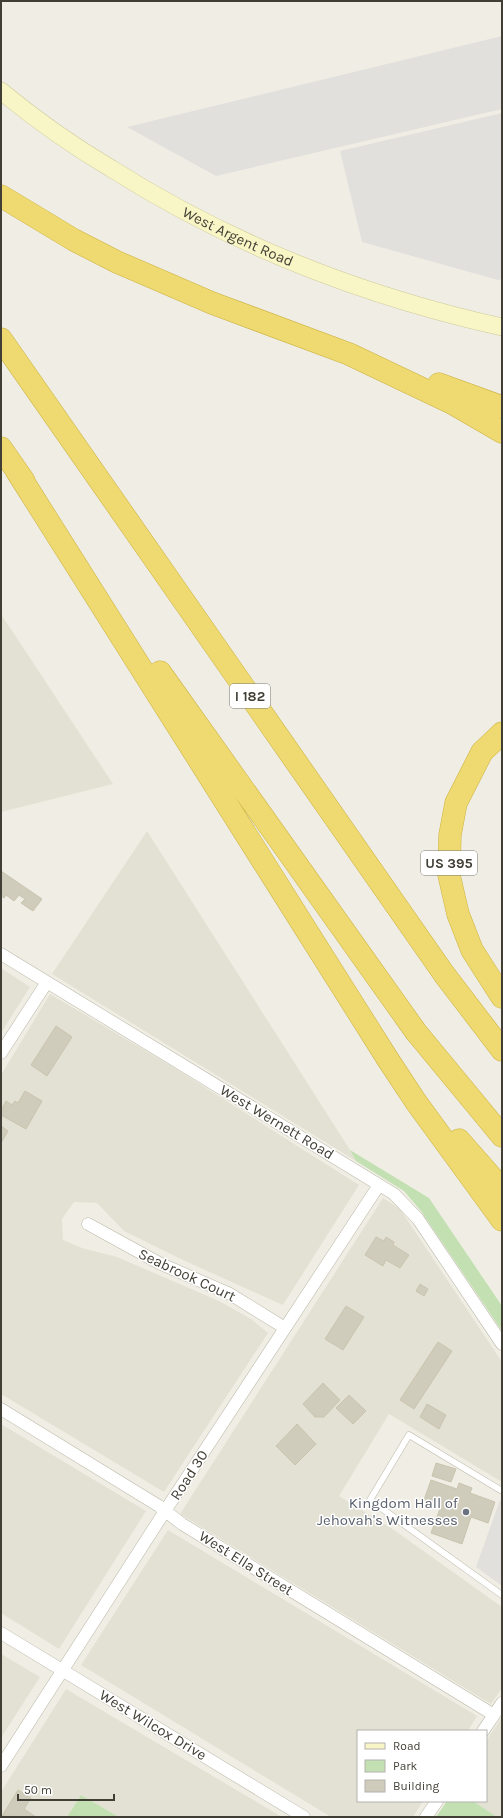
<svg xmlns="http://www.w3.org/2000/svg" width="503" height="1818" font-family="Karla,sans-serif">
<rect width="100%" height="100%" fill="#f0eee4"/>
<path fill="#e3e1d3" d="M1 614 113 784 1 812Z
M147 831 350 1150 356 1161 52 974Z
M1 968 30 987 1 1033Z
M50 994 173 1067 359 1185 283 1305 185 1261 124 1231 97 1203 74 1202 62 1219 63 1240 82 1248 117 1257 219 1301 251 1319 268 1333 164 1492 1 1394V1075Z
M383 1198 400 1209 502 1362V1482L389 1414 339 1496 394 1530 502 1607V1688L491 1704 180 1514Z
M1 1424 146 1511 59 1649 1 1613Z
M168 1530 477 1716 468 1731H358V1801H423L413 1817H331L81 1665Z
M1 1654 40 1677 1 1738Z
M66 1689 282 1817H119L81 1795 67 1817H1V1792Z
M502 1717V1817H497L473 1801H486V1741Z"/>
<path fill="#c2e0b1" d="M350 1150 429 1198 502 1306V1331L421 1211 404 1191 356 1161Z
M81 1795 119 1817H67Z
M447 1801H473L497 1817H436Z"/>
<path fill="#e1e0dc" d="M502 36V109L216 176 127 127Z
M502 113V279L498 280 362 242 340 151Z
M500 1500 502 1501V1586L476 1567Z"/>
<path fill="#d0ccbb" stroke="#cac4af" d="M1 871 42 899 33 911 21 903 25 899 19 895 14 901 6 895 4 898 1 896Z
M56 1026 72 1037 47 1076 31 1065Z
M25 1091 42 1101 26 1129 1 1115V1110L6 1101 12 1105 15 1101 18 1103Z
M1 1126 8 1131 1 1143Z
M376 1237 384 1241 386 1237 394 1242 393 1245 409 1255 400 1268 386 1260 383 1266 365 1255Z
M420 1284 428 1289 424 1296 416 1291Z
M346 1306 364 1317 343 1350 325 1339Z
M438 1342 452 1351 414 1409 400 1400Z
M323 1383 340 1400 324 1417H315L303 1404Z
M349 1395 366 1411 353 1424 336 1408Z
M427 1404 446 1415 439 1429 420 1417Z
M297 1424 316 1444 295 1465 276 1446Z
M436 1463 456 1469 451 1482 432 1476Z
M431 1480 457 1489 459 1483 472 1488 470 1493 495 1502 488 1523 471 1517 462 1544 431 1533 441 1506 424 1500Z
M18 1790 31 1798 24 1809 36 1817 2 1816Z"/>
<g fill="none" stroke-linecap="round" stroke-linejoin="round">
<defs>
<path id="service" d="M502 1491 409 1435 370 1500 502 1595"/>
<path id="minor" d="M1 954 394 1194 418 1219 502 1344
M1 1053 47 982
M88 1224 159 1263 230 1294 285 1328
M1 1409 159 1506 182 1524 494 1715
M1 1633 304 1817
M483 1731 502 1703
M1 1766 165 1511 379 1185
M426 1817 437 1801"/>
<g id="secondary">
<path id="s1" d="M1 91C36 120 73 146 112 169 232 245 363 296 502 327"/>
</g>
<path id="motorway" d="M1 196 74 240 117 262 212 303 349 354 452 403 502 432
M1 339 444 974 502 1050
M439 384 502 407
M1 448 24 481
M16 470 387 1058 416 1102 502 1220
M160 672 416 1032 502 1136
M502 733 482 752 456 803 450 835 449 875 458 914 472 950 502 997
M459 1140 502 1189"/>
</defs>
<use href="#service" stroke="#bab7a8" stroke-width="7"/>
<use href="#minor" stroke="#bab7a8" stroke-width="13"/>
<use href="#secondary" stroke="#cbc798" stroke-width="18"/>
<use href="#motorway" stroke="#cbb143" stroke-width="23"/>
<use href="#service" stroke="#fff" stroke-width="6"/>
<use href="#minor" stroke="#fff" stroke-width="12"/>
<use href="#secondary" stroke="#f8f5c6" stroke-width="17"/>
<use href="#motorway" stroke="#eeda71" stroke-width="22"/>
</g>
<circle fill="#6b7280" stroke="#fff" stroke-width="1.5" cx="466" cy="1512" r="4"/>
<g text-anchor="middle" dominant-baseline="central" stroke-width="3" stroke-linejoin="round" paint-order="stroke">
<g fill="#fff" stroke="#7a7972" stroke-width="1">
<rect x="230" y="684" width="40" height="24" rx="3"/>
<rect x="421" y="851" width="56" height="24" rx="3"/>
</g>
<g font-size="14" font-weight="bold" fill="#413f35">
<text x="250" y="696">I 182</text>
<text x="449" y="863">US 395</text>
</g>
<g font-size="15" fill="#413f35" stroke="#fff">
<text stroke="none"><textPath href="#s1" startOffset="279">West Argent Road</textPath></text>
<text transform="translate(277 1122) rotate(31)">West Wernett Road</text>
<text transform="translate(187 1275) rotate(25)">Seabrook Court</text>
<text transform="translate(189 1475) rotate(-57)">Road 30</text>
<text transform="translate(246 1563) rotate(32)">West Ella Street</text>
<text transform="translate(153 1725) rotate(31)">West Wilcox Drive</text>
</g>
<g font-size="15" fill="#5b616d" stroke="#fff" text-anchor="end">
<text x="458" y="1503">Kingdom Hall of<tspan x="458" dy="17">Jehovah's Witnesses</tspan></text>
</g>
</g>
<rect width="503" height="1818" fill="none" stroke="#413f35" stroke-width="4"/>
<rect x="357" y="1730" width="130" height="72" fill="#ffffff" stroke="#b3b2ae"/>
<rect x="365" y="1743" width="20" height="6" fill="#f8f5c6" stroke="#b3b2ae"/>
<text x="393" y="1750" font-size="12" fill="#413f35">Road</text>
<rect x="365" y="1760" width="20" height="12" fill="#c2e0b1" stroke="#b3b2ae"/>
<text x="393" y="1770" font-size="12" fill="#413f35">Park</text>
<rect x="365" y="1780" width="20" height="12" fill="#d0ccbb" stroke="#b3b2ae"/>
<text x="393" y="1790" font-size="12" fill="#413f35">Building</text>
<path d="M18 1794v6h96v-6" fill="none" stroke="#413f35" stroke-width="2"/>
<text x="24" y="1794" font-size="12" fill="#413f35" stroke="#ffffff" stroke-width="3" paint-order="stroke">50 m</text>
</svg>
